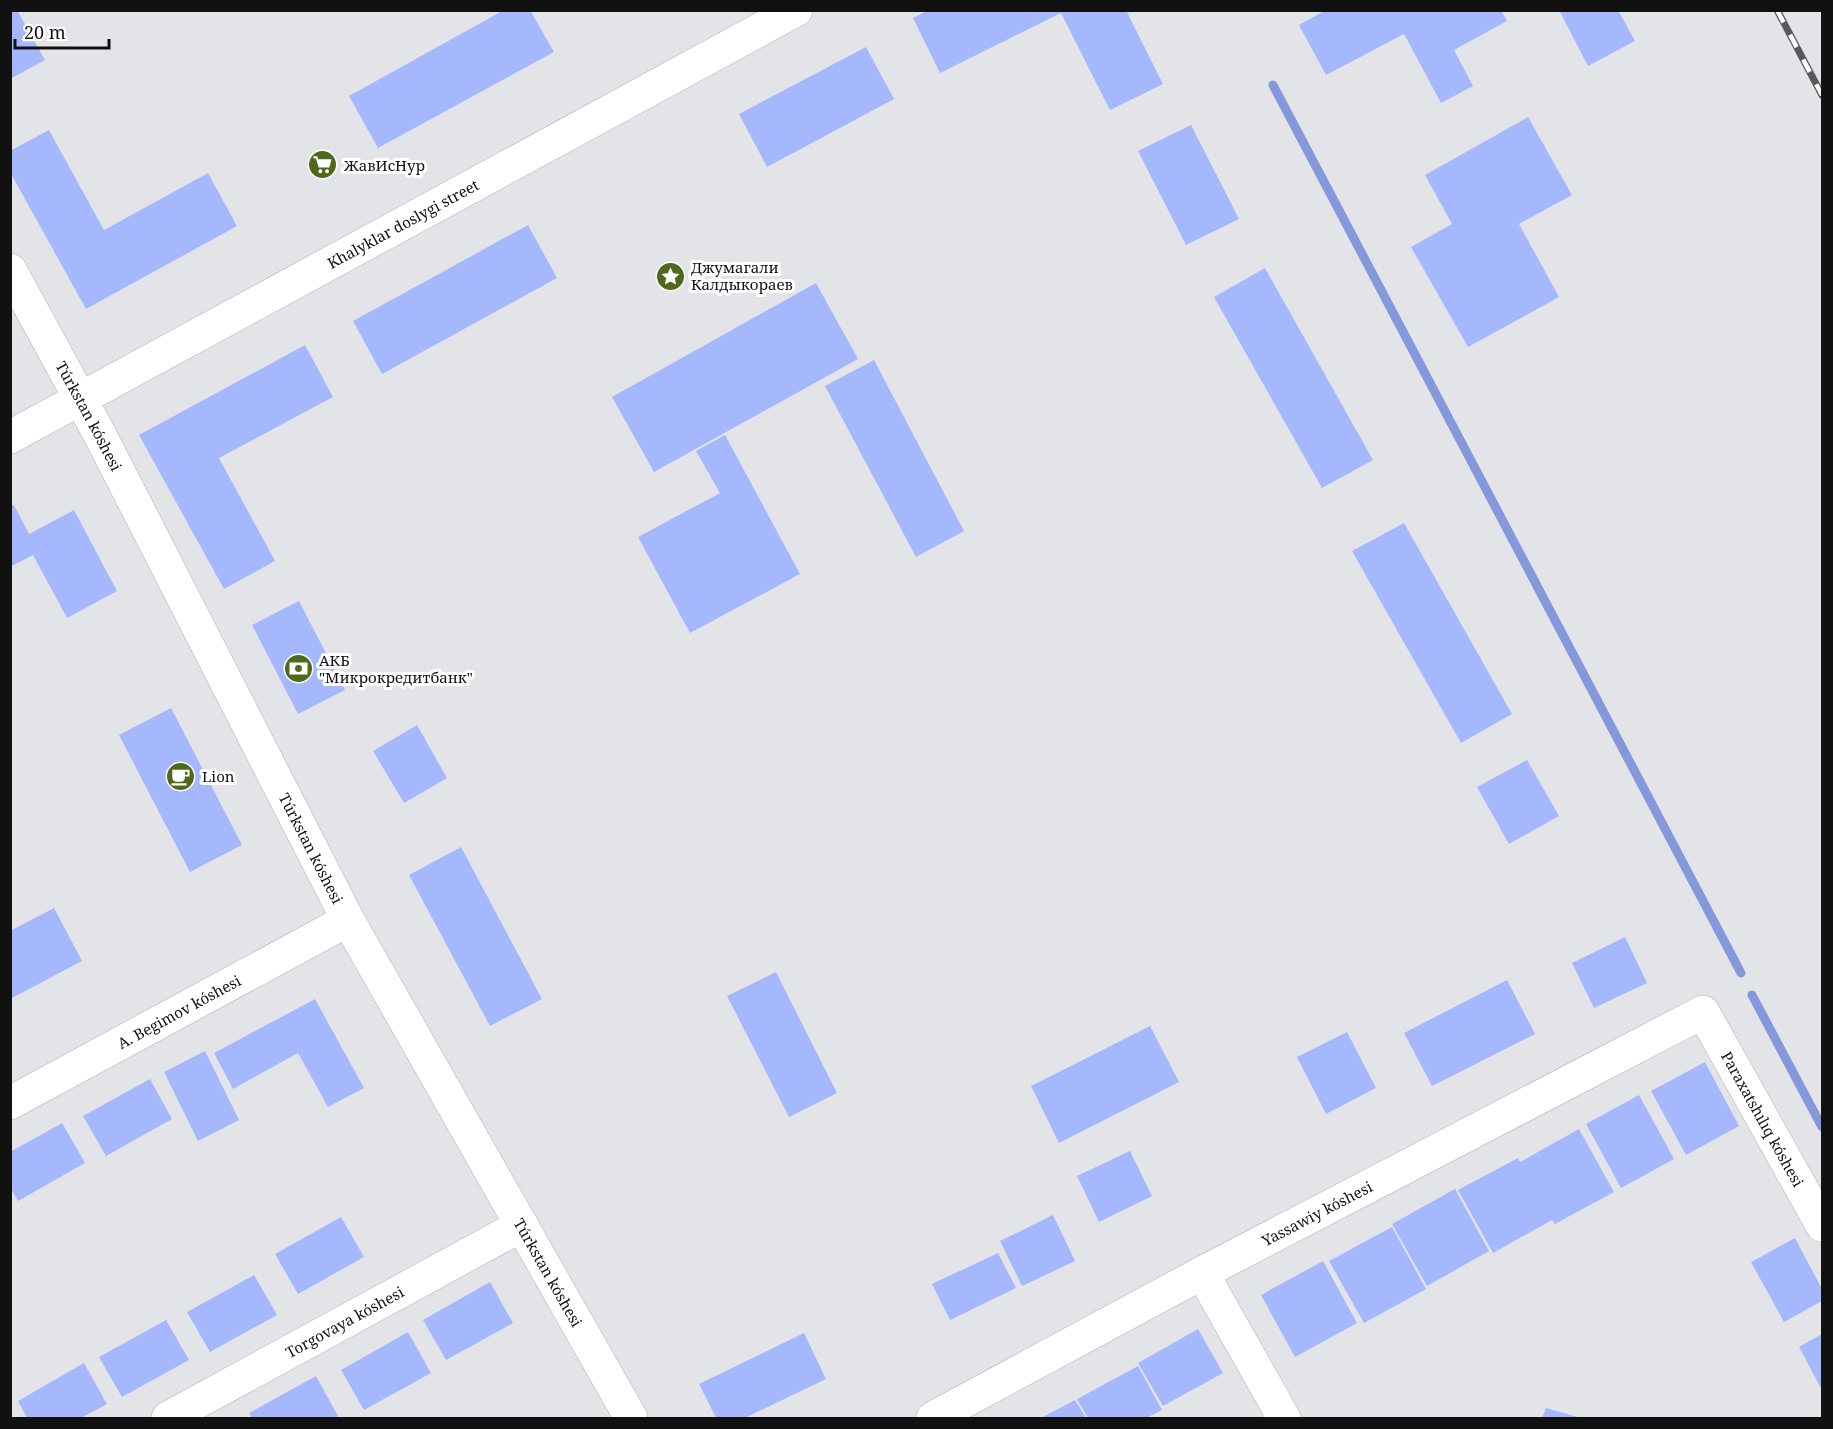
<svg xmlns="http://www.w3.org/2000/svg" width="1833" height="1429" font-family="'Noto Serif',serif">
<rect width="100%" height="100%" fill="#e3e4e7"/>
<g fill="none" stroke-linecap="round" stroke-linejoin="round">
<path stroke="#8698dc" stroke-width="9" d="M1273 85 1741 973
M1752 995 1822 1127"/>
</g>
<path fill="#a5b8fe" d="M10 10H17L45 60 10 79Z
M504 10H530L554 52 378 148 349 96Z
M929 10H1126L1163 84 1110 110 1061 13 940 73 913 18Z
M1326 10H1501L1507 21 1454 50 1473 86 1441 103 1404 34 1326 75 1299 25Z
M1559 10H1618L1635 41 1588 66Z
M866 47 894 99 767 167 739 114Z
M1528 117 1572 195 1519 224 1559 297 1468 347 1411 247 1452 224 1425 175Z
M1191 125 1239 219 1186 245 1138 151Z
M49 130 104 230 208 173 237 226 86 309 10 172V151Z
M528 225 557 278 382 374 353 321Z
M1265 268 1373 460 1322 488 1214 297Z
M816 283 858 359 654 472 612 397Z
M305 345 333 397 219 458 275 561 224 589 139 435Z
M874 360 964 531 916 557 825 386Z
M725 435 800 574 690 633 638 537 720 493 696 451Z
M14 505 29 534 74 510 117 591 67 618 33 555 10 567V506Z
M1404 523 1512 714 1461 743 1352 551Z
M299 601 345 690 298 714 252 625Z
M171 708 242 845 190 872 119 735Z
M417 725 447 778 404 803 373 751Z
M1527 760 1559 816 1509 844 1477 787Z
M461 847 542 999 490 1026 409 875Z
M54 908 82 961 10 999V931Z
M1625 937 1647 983 1594 1008 1572 963Z
M776 972 837 1093 789 1117 727 996Z
M1507 980 1535 1034 1432 1086 1404 1033Z
M315 999 364 1088 328 1107 298 1053 233 1089 214 1053Z
M1150 1026 1179 1082 1059 1143 1031 1086Z
M1347 1032 1376 1088 1326 1114 1297 1057Z
M205 1051 239 1120 198 1141 164 1072Z
M1705 1062 1739 1126 1686 1155 1651 1091Z
M150 1079 172 1119 106 1156 83 1116Z
M1639 1095 1674 1159 1621 1188 1586 1124Z
M62 1123 85 1163 18 1201 10 1187V1152Z
M1579 1129 1614 1192 1555 1224 1552 1220 1493 1253 1458 1190 1518 1158 1520 1162Z
M1130 1151 1152 1196 1099 1222 1077 1176Z
M1455 1189 1489 1251 1427 1286 1392 1224Z
M1053 1215 1075 1261 1022 1286 1000 1241Z
M341 1217 364 1257 298 1294 275 1254Z
M1392 1227 1426 1289 1364 1323 1329 1261Z
M1795 1238 1822 1289V1301L1784 1322 1751 1262Z
M998 1253 1016 1288 950 1320 932 1284Z
M1323 1261 1357 1323 1295 1357 1261 1295Z
M254 1275 277 1315 210 1352 187 1312Z
M490 1282 513 1323 446 1360 423 1320Z
M166 1320 189 1360 122 1397 99 1357Z
M1198 1329 1223 1373 1163 1406 1138 1363Z
M408 1332 431 1373 364 1410 341 1370Z
M804 1333 826 1379 745 1418H716L699 1384Z
M1822 1334V1390L1799 1347Z
M84 1363 107 1404 81 1418H27L18 1401Z
M1138 1366 1162 1410 1146 1418H1088L1077 1399Z
M316 1376 338 1416 334 1418H252L249 1413Z
M1075 1400 1086 1418H1041Z
M1546 1408 1581 1418H1542Z"/>
<g fill="none" stroke-linecap="round" stroke-linejoin="round">
<defs>
<g id="minor">
<path id="s1" d="M10 270 100 435 348 920 631 1418"/>
<path id="s2" d="M10 437 796 10"/>
<path id="s3" d="M10 1103 348 920"/>
<path d="M1202 1273 1284 1418"/>
<path id="s4" d="M168 1418 522 1225"/>
<path id="s5" d="M933 1418 1202 1273 1703 1012 1822 1225"/>
</g>
</defs>
<use href="#minor" stroke="#afb0b3" stroke-width="34"/>
<use href="#minor" stroke="#fff" stroke-width="33"/>
<defs>
<path id="rail" d="M1777 10 1822 95"/>
</defs>
<use href="#rail" stroke="#59595b" stroke-width="7"/>
<use href="#rail" stroke="#fff" stroke-width="4.5" stroke-dasharray="14" stroke-linecap="butt"/>
</g>
<defs>
<symbol id="supermarket-disc" viewBox="-11 -11 22 22"><circle r="9.5" fill="#4e691c" stroke="#fff"/><path d="M-6-5.5h2.5l.6 2H6L4.5 2H-2.5L-4.4-4H-6ZM-1.5 3.2a1.3 1.3 0 1 0 .1 0ZM3 3.2a1.3 1.3 0 1 0 .1 0Z" fill="#fff"/></symbol>
<symbol id="sight-disc" viewBox="-11 -11 22 22"><circle r="9.5" fill="#4e691c" stroke="#fff"/><path d="M0-6L1.8-2.2L6-1.7L2.9 1.2L3.7 5.4L0 3.3L-3.7 5.4L-2.9 1.2L-6-1.7L-1.8-2.2Z" fill="#fff"/></symbol>
<symbol id="bank-disc" viewBox="-11 -11 22 22"><circle r="9.5" fill="#4e691c" stroke="#fff"/><path d="M-6-4H6V4H-6ZM0-2.3a2.3 2.3 0 1 0 0 4.6a2.3 2.3 0 1 0 0-4.6Z" fill="#fff"/></symbol>
<symbol id="cafe-disc" viewBox="-11 -11 22 22"><circle r="9.5" fill="#4e691c" stroke="#fff"/><path d="M-5.5-4.5H6V0H3Q3 3.5 0 3.5H-2.5Q-5.5 3.5-5.5 0ZM3-3.2v2h1.7v-2ZM-6 4.5H4V6H-6Z" fill="#fff"/></symbol>
</defs>
<g fill-rule="evenodd">
<use href="#supermarket-disc" x="306" y="148" width="33" height="33"/>
<use href="#sight-disc" x="654" y="260" width="33" height="33"/>
<use href="#bank-disc" x="282" y="652" width="33" height="33"/>
<use href="#cafe-disc" x="164" y="760" width="33" height="33"/>
</g>
<g text-anchor="middle" dominant-baseline="central" stroke-width="6" stroke-linejoin="round" paint-order="stroke">
<g font-size="15" fill="#111112" stroke="#fff" text-anchor="start">
<text x="344" y="165">ЖавИсНур</text>
<text x="691" y="267">Джумагали<tspan x="691" dy="17">Калдыкораев</tspan></text>
<text x="319" y="660">АКБ<tspan x="319" dy="17">"Микрокредитбанк"</tspan></text>
<text x="202" y="776">Lion</text>
</g>
<g font-size="15" fill="#111112" stroke="#fff">
<text stroke="none"><textPath href="#s2" startOffset="447">Khalyklar doslygi street</textPath></text>
<text stroke="none"><textPath href="#s1" startOffset="166">Túrkstan kóshesi</textPath></text>
<text stroke="none"><textPath href="#s1" startOffset="652">Túrkstan kóshesi</textPath></text>
<text stroke="none"><textPath href="#s3" startOffset="192">A. Begimov kóshesi</textPath></text>
<text stroke="none"><textPath href="#s5" startOffset="993">Paraxatshılıq kóshesi</textPath></text>
<text stroke="none"><textPath href="#s5" startOffset="435">Yassawiy kóshesi</textPath></text>
<text stroke="none"><textPath href="#s1" startOffset="1138">Túrkstan kóshesi</textPath></text>
<text stroke="none"><textPath href="#s4" startOffset="201">Torgovaya kóshesi</textPath></text>
</g>
</g>
<rect width="1833" height="1429" fill="none" stroke="#111112" stroke-width="24"/>
<path d="M15 39v9h94v-9" fill="none" stroke="#111112" stroke-width="3"/>
<text x="24" y="39" font-size="18" fill="#111112" stroke="#ffffff" stroke-width="4.5" paint-order="stroke">20 m</text>
</svg>
